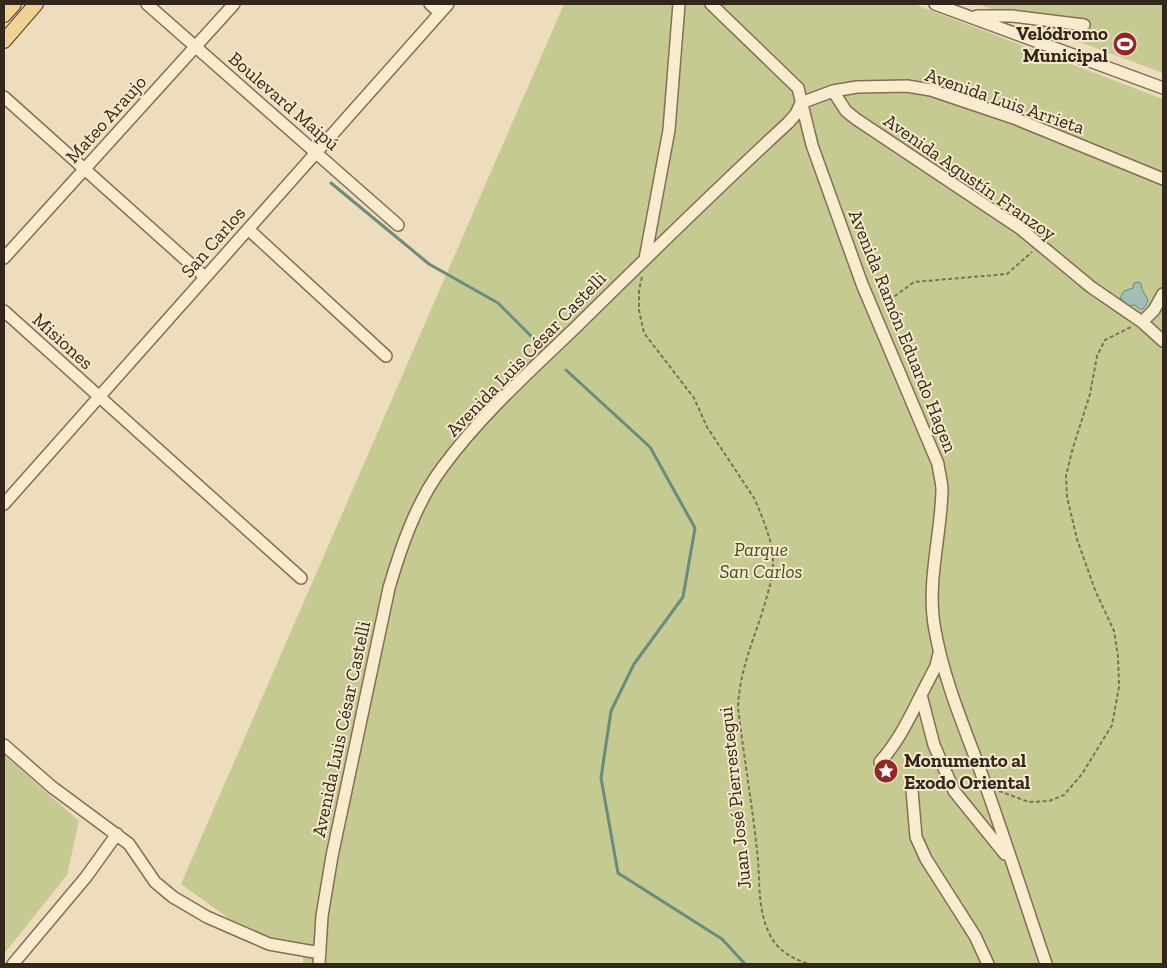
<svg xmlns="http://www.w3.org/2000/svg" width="1167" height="968" font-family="'Zilla Slab',serif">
<rect width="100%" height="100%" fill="#edddbc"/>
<path fill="#c5cb90" d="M564 4H914L1163 99V964H303V949L266 939 232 921 181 884Z
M978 4H1163V73Z
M4 755 79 821 67 875 4 954Z"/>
<path fill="#a0beb5" stroke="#688b82" d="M1138 282 1141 283 1142 289 1148 300 1146 305 1143 309H1139L1135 305 1129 306 1120 298 1124 291 1133 288 1134 283Z"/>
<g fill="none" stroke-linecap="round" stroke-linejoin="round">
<path stroke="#688b82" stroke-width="3" d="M331 183 429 264 498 303 540 345
M566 370 650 447 695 528 683 597 634 664 611 711 601 778 618 873 722 939 745 964"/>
<defs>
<path id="minor" d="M147 4 398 225
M430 4 440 13
M711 4 798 88 812 145 862 284 938 464C939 473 942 482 942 490 941 537 926 584 935 630 944 681 965 729 983 778 1005 839 1025 902 1046 964
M935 4 1163 88
M977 16H1012L1084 25
M833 91 846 111 856 119 1021 229 1091 287 1142 322 1163 341
M4 97 205 277
M801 103 833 91 857 87 907 86 931 90 1014 118 1163 179
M248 229 386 356
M4 258 234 4
M645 259 669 130 679 4
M4 311 301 578
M1142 322 1154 310 1163 294
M4 504 448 4
M939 653 936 666 921 695 934 745 954 791 1005 854
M4 745 52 787 129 844 155 882 173 897 207 917 269 944 320 953
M880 762C898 742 909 719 921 695
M912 790 916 837 926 859 975 936 988 964
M13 964 86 877 117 834
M319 964 322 916 332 856 389 588C401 547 416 503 442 468 480 416 529 372 575 328 645 259 715 190 788 123L796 114 801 103"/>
<path id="major" d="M4 15 14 4
M4 41 36 4"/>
</defs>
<use href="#minor" stroke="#846d56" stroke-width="14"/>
<use href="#major" stroke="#523c2a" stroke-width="16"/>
<path stroke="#846d56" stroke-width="2" stroke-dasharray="4 2.5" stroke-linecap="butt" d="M642 277 639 290V310L644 333 694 398 707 427 754 498C761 513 772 541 773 556 774 577 767 596 761 616 751 646 739 675 738 708 744 758 753 809 758 860 760 887 758 911 770 935 778 951 793 959 809 964
M884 304 914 282 1007 274 1032 252
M999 791 1029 802 1049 801 1064 795 1082 774 1112 725 1119 687 1118 656 1114 631 1095 590 1077 539 1067 497 1066 476 1072 451 1090 394 1097 356 1105 340 1131 327"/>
<use href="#minor" stroke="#f9ebce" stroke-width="11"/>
<use href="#major" stroke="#f2d292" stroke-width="14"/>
</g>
<defs>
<symbol id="stadium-disc" viewBox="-11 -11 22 22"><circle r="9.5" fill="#932629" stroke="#f5e8cb"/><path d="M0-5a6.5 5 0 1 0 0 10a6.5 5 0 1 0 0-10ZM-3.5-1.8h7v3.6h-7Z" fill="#fff"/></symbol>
<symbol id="sight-disc" viewBox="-11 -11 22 22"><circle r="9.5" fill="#932629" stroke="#f5e8cb"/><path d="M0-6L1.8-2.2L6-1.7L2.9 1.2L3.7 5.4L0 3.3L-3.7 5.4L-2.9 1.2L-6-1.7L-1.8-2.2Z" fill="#fff"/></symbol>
</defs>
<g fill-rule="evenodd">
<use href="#stadium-disc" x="1111" y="30" width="28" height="28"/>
<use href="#sight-disc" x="872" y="757" width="28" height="28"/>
</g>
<g text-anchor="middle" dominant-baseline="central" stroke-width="4" stroke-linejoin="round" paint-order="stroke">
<g font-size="19" font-weight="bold" fill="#33261b" stroke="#f5e8cb" text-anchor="end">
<text x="1108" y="33">Velódromo<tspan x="1108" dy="22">Municipal</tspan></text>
<text x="904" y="760" text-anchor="start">Monumento al<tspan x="904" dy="22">Exodo Oriental</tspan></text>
</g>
<g font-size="19" fill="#33261b" stroke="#f5e8cb">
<text transform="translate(284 101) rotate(41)">Boulevard Maipú</text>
<text transform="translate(1005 101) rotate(19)">Avenida Luis Arrieta</text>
<text transform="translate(106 119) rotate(-48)">Mateo Araujo</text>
<text transform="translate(970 177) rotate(35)">Avenida Agustín Franzoy</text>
<text transform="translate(213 242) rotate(-49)">San Carlos</text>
<text transform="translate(903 331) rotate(68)">Avenida Ramón Eduardo Hagen</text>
<text transform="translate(63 341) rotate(42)">Misiones</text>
<text transform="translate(526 354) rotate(-46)">Avenida Luis César Castelli</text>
<text transform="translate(341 729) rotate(-78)">Avenida Luis César Castelli</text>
<text transform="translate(735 798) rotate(-96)">Juan José Pierrestegui</text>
</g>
<g font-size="19" font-style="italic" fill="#455021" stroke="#f5e8cb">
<text x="761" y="549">Parque<tspan x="761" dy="22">San Carlos</tspan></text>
</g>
</g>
<rect width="1167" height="968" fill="none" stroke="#33261b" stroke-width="10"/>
</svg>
